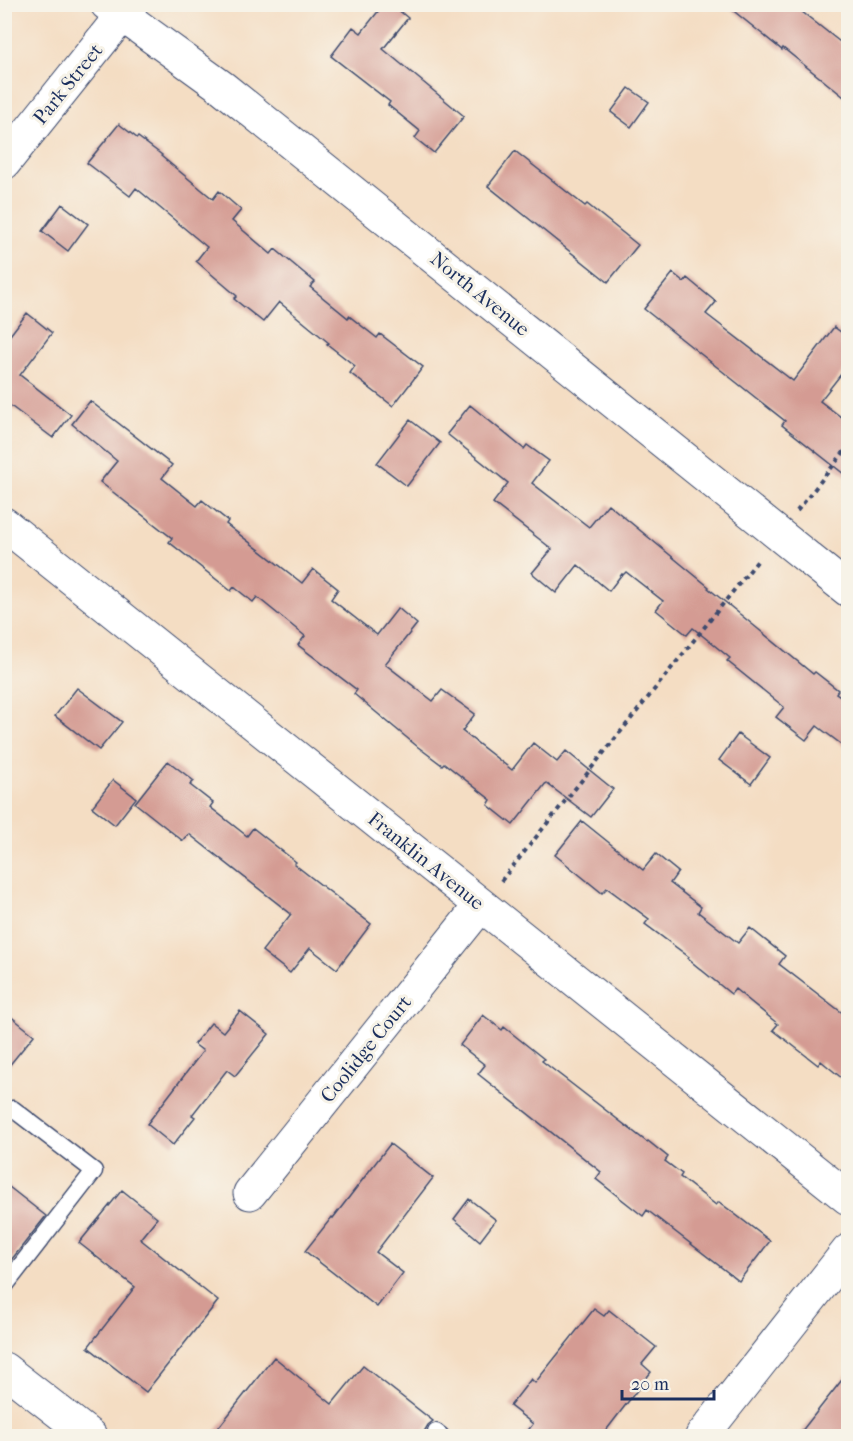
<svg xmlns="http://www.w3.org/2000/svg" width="853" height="1441" font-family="'IM FELL French Canon',serif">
<rect width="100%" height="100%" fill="#f7f3e8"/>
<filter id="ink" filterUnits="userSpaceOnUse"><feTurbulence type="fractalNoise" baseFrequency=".0167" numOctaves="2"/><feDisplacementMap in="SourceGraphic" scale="12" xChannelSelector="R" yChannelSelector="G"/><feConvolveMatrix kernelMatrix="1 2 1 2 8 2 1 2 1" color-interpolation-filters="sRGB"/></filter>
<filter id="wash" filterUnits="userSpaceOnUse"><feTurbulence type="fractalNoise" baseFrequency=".008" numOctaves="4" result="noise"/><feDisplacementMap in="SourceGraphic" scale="24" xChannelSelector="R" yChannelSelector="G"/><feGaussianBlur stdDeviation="1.35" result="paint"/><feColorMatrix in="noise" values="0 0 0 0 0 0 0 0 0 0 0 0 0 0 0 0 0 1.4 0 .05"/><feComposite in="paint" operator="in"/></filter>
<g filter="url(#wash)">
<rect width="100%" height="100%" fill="#f4ddc3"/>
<g id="blocks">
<path fill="#d49b93" d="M384 4H391L408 18 383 49 464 116 434 153 415 138 420 131 388 105 390 102 331 56 353 27 361 33Z
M725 4H792L849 49V101L783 48 782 50Z
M629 88 649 102 631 127 611 112Z
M119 124 137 138 138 137 162 155 161 156 213 199 219 191 241 210 232 221 271 254 275 249 315 282 310 287 348 318 349 316 377 338 380 334 423 367 393 406 350 373 355 366 327 344 329 343 279 302 263 322 234 299 237 296 196 261 207 247 136 188 130 196 87 163Z
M515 151 585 206 587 204 638 245 608 282 488 186Z
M62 204 88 224 68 251 42 231Z
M673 273 684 282 687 278 716 302 706 314 793 381 834 327 849 338V364L820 401 849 423V478L782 425 785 421 644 309Z
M27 313 52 333 20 375 71 415 53 438 4 401V343Z
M90 401 172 465 162 478 197 506 202 500 228 521 226 524 302 583 313 569 338 589 331 599 377 635 398 608 417 624 385 664 433 701 442 690 475 714 462 731 512 770 533 743 557 762 566 751 613 789 591 817 546 783 513 825 488 805 491 800 444 763 442 765 418 747 354 694 357 690 298 645 305 636 257 597 253 602 234 587 231 591 169 542 172 538 100 482 117 461 72 424Z
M470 405 524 449 527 445 549 461 532 483 589 527 608 504 709 587 708 588 813 674 815 672 838 690 836 693 849 702V750L817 726 806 740 776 717 784 707 727 661 730 658 693 628 687 635 656 610 663 601 626 572 623 575 622 574 609 591 578 565 556 593 532 573 552 549 493 503 508 483 447 434Z
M410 420 440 443 407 486 377 463Z
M77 688 122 722 99 750 55 716Z
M738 734 770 758 751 784 719 760Z
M168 761 194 781 190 785 213 803 210 807 247 836 253 828 296 862 294 864 371 924 337 969 310 948 290 973 262 951 291 914 189 834 183 841 135 803Z
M113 780 136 798 115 825 92 807Z
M582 821 643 870 656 854 678 872 670 883 701 907 698 912 738 943 750 928 785 956 779 964 849 1018V1084L821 1061 818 1065 773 1030 778 1024 735 989 731 994 688 959 689 957 645 924 649 919 607 888 602 893 555 855Z
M4 1011 34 1035 4 1072Z
M240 1011 269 1034 235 1076 227 1070 192 1115 195 1117 173 1145 147 1124 203 1051 194 1044 211 1023 223 1032Z
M483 1015 502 1030 504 1027 544 1059 542 1061 647 1142 648 1141 668 1157 665 1161 682 1174 680 1177 716 1205 719 1202 770 1241 739 1281 647 1210 643 1216 596 1179 601 1172 478 1074 485 1065 460 1045Z
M390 1144 433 1178 376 1252 403 1273 377 1307 305 1251 332 1217 333 1218Z
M4 1183 46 1216 4 1269Z
M122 1190 157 1218 140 1239 218 1301 146 1392 88 1347 135 1287 79 1243Z
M469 1199 496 1220 480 1241 454 1219Z
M594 1309 604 1316 609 1310 656 1347 642 1364 651 1372 601 1437H523L533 1424 510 1406 531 1379 535 1383Z
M274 1357 332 1404 363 1366 433 1421 428 1425 421 1437H211Z
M849 1371V1427L841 1437H797Z"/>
</g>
</g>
<g filter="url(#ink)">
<use href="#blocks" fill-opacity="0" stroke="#3c496d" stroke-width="1.5"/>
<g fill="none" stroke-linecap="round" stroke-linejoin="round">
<defs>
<path id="lane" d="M4 1287 94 1171 13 1109
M436 1432 441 1436"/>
<path id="street" d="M107 4 223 88 848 590
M4 163 131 4
M4 524 848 1198
M250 1193 481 905
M702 1436 848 1251"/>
<path id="primary" d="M4 1369 90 1436"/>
</defs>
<use href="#lane" stroke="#3c496d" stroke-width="19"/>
<use href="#street" stroke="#3c496d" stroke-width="35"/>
<use href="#primary" stroke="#3c496d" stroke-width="35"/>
<path stroke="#3c496d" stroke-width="4" stroke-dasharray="4.5 4.5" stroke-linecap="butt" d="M797 511 848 447
M501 881 759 559"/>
<use href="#lane" stroke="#fff" stroke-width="16"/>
<use href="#street" stroke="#fff" stroke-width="33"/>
<use href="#primary" stroke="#fff" stroke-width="33"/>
</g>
</g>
<g text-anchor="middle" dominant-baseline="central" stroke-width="6" stroke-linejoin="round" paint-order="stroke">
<g font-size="20" fill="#1b2f5e" stroke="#f7f3e8">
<text transform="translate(68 84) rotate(-51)">Park Street</text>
<text transform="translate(480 294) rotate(39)">North Avenue</text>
<text transform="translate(426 861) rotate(39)">Franklin Avenue</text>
<text transform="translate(366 1049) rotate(-51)">Coolidge Court</text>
</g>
</g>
<rect width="853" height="1441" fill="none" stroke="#f7f3e8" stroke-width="24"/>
<path d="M622 1390v9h92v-9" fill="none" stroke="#1b2f5e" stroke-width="3"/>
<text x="631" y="1390" font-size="18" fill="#1b2f5e" stroke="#f7f3e8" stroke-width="4.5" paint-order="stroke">20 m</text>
</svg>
